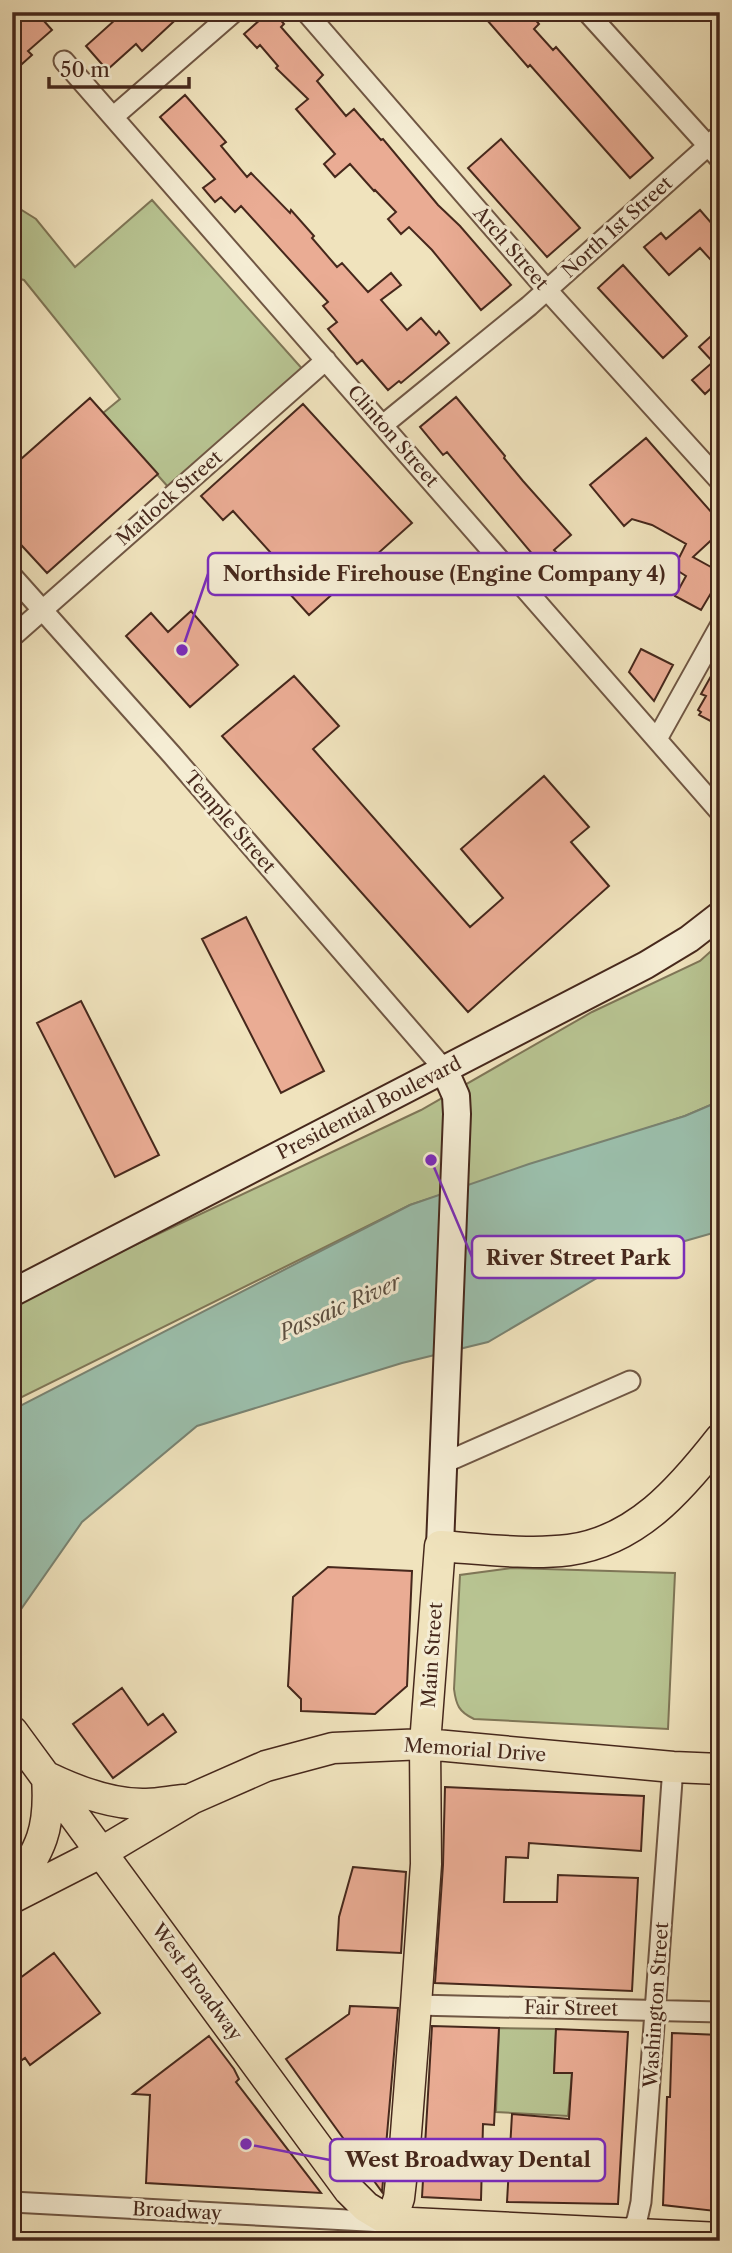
<svg xmlns="http://www.w3.org/2000/svg" width="732" height="2253" font-family="'Libre Caslon Text',serif">
<rect width="100%" height="100%" fill="#f0e3bd"/>
<filter id="stains"><feTurbulence type="fractalNoise" baseFrequency=".00286" numOctaves="4"/><feColorMatrix values="0 0 0 0 .2 0 0 0 0 .09 0 0 0 0 .02 0 0 0 .5 -.17"/></filter>
<radialGradient id="worn" r=".72"><stop offset=".6" stop-color="#630" stop-opacity="0"/><stop offset="1" stop-color="#630" stop-opacity=".3"/></radialGradient>
<path fill="#b8c492" stroke="#7f7657" stroke-width="2" d="M152 200 305 372 169 488 103 413 120 399 24 280 12 277V204L36 219 75 267Z
M720 943V1101L685 1116 410 1205 12 1402V1303L421 1110 592 1012 700 961Z
M512 1568 675 1573 668 1729 474 1719C459 1712 456 1705 454 1689L460 1575Z
M499 2028 556 2029 554 2072 572 2073 568 2116 496 2112Z"/>
<path fill="#9bbfac" stroke="#798372" stroke-width="2" d="M720 1101V1231L636 1255 488 1342 402 1363 197 1426 82 1522 12 1622V1410L410 1205 529 1164 685 1116Z"/>
<path fill="#eaac94" stroke="#46281c" stroke-width="2" d="M12 12H36L52 30 28 51 32 55 12 73Z
M108 12H184L142 51 136 44 107 70 86 46 115 20Z
M269 12H274L284 24 281 27 323 75 317 81 346 116 354 109 381 140 383 139 438 205 460 226 511 285 481 310 432 250 409 227 401 234 388 219 396 212 375 190 374 191 350 164 335 177 324 164 335 154 296 109 308 99 276 68 278 66 260 45 257 48 244 34Z
M480 12H529L539 24 534 29 553 50 556 47 653 158 630 178 530 65 528 67Z
M185 95 226 142 221 146 247 177 251 173 290 213 291 210 314 236 312 238 337 267 342 263 368 292 391 273 401 285 381 300 407 330 421 318 436 335 439 331 449 343 401 383 399 381 388 390 362 360 357 364 328 329 337 322 323 306 328 302 241 206 235 212 221 197 215 202 203 188 215 179 160 117Z
M501 139 580 228 547 257 468 168Z
M700 210 720 233V270L700 248 669 275 644 247 661 233 666 239Z
M623 265 687 336 663 358 598 288Z
M720 328V380L705 394 692 380 713 362 699 347Z
M456 397 505 456 504 458 523 481 571 535 554 550 559 555 544 568 447 452 443 455 420 427Z
M90 398 158 474 47 573 12 535V467Z
M303 404 412 523 309 615 289 593 299 584 233 511 223 520 201 496Z
M646 438 720 522V532L693 557 720 572V578L701 610 675 596 686 576 678 571 672 577 670 576 686 544 652 525 632 519 624 526 590 485Z
M191 611 238 665 190 707 126 636 151 613 168 632Z
M641 649 673 665 654 701 629 672Z
M720 660V726L699 715 701 712 698 710 706 696 701 694Z
M294 676 339 726 313 749 470 927 503 898 461 849 544 776 589 827 571 842 609 886 468 1012 222 736Z
M246 917 324 1071 281 1093 202 939Z
M81 1001 159 1155 115 1177 37 1023Z
M328 1567 412 1571 407 1686 375 1714 301 1711V1699L288 1686 293 1597Z
M122 1688 148 1725 163 1714 176 1732 113 1778 73 1724Z
M445 1787 644 1796 641 1851 529 1843 528 1858 506 1857 504 1902H557L558 1875 638 1878 632 1991 435 1983 443 1865Z
M353 1867 406 1872 401 1953 337 1950 339 1917Z
M54 1953 100 2013 30 2065 25 2058 12 2067V1984Z
M350 2006 398 2008 382 2192 286 2059 349 2014Z
M432 2026 499 2028 494 2125 483 2124 481 2200 422 2197Z
M556 2029 628 2032 618 2204 507 2202 512 2114 569 2119 572 2073H554Z
M672 2033 720 2035V2207H715V2211L663 2205 667 2097H670Z
M209 2036 234 2069 239 2079 236 2082 321 2193 146 2183 150 2095 133 2094Z"/>
<g fill="none" stroke-linecap="round" stroke-linejoin="round">
<defs>
<path id="street" d="M306 12 547 290 720 481
M587 12 720 159
M64 61 720 812
M113 117 234 12
M383 425 529 306 720 135
M12 576 172 755 444 1069
M12 637 326 360
M657 739 720 626
M444 1463 630 1381
M416 2005 720 2012
M12 2202 385 2222
M626 2241 637 2220 641 2202 673 1767"/>
<path id="secondary" d="M12 1293 646 965 689 939 720 915
M440 1546 457 1114 456 1096 444 1069"/>
<path id="primary" d="M12 1731 349 2190 366 2207 391 2222 720 2238
M47 1777C76 1791 113 1805 146 1804 159 1804 171 1801 184 1800
M12 1892C41 1847 51 1831 47 1777
M12 1898 102 1852 191 1799 266 1766 333 1748 425 1744 673 1767 720 1769
M390 2241 391 2222 399 2198 405 2146 416 2005 426 1864 425 1744 440 1546C482 1549 527 1555 569 1550 636 1541 680 1490 720 1439"/>
</defs>
<use href="#street" stroke="#705744" stroke-width="23"/>
<use href="#secondary" stroke="#46281c" stroke-width="30"/>
<use href="#primary" stroke="#46281c" stroke-width="33"/>
<use href="#street" stroke="#f5edd4" stroke-width="19"/>
<use href="#secondary" stroke="#f5edd4" stroke-width="26"/>
<use href="#primary" stroke="#f0e3bd" stroke-width="30"/>
</g>
<g text-anchor="middle" dominant-baseline="central" stroke-width="6" stroke-linejoin="round" paint-order="stroke">
<g font-size="19" fill="#46281c" stroke="#f5edd4">
<text transform="translate(617 227) rotate(-42)">North 1st Street</text>
<text transform="translate(511 248) rotate(49)">Arch Street</text>
<text transform="translate(393 436) rotate(49)">Clinton Street</text>
<text transform="translate(169 498) rotate(-41)">Matlock Street</text>
<text transform="translate(230 822) rotate(49)">Temple Street</text>
<text transform="translate(369 1108) rotate(-27)">Presidential Boulevard</text>
<text transform="translate(432 1655) rotate(-86)">Main Street</text>
<text transform="translate(475 1750) rotate(4)">Memorial Drive</text>
<text transform="translate(197 1982) rotate(54)">West Broadway</text>
<text transform="translate(656 2005) rotate(-86)">Washington Street</text>
<text transform="translate(571 2008) rotate(1)">Fair Street</text>
<text transform="translate(177 2211) rotate(3)">Broadway</text>
</g>
<g font-size="21" font-style="italic" fill="#5b4e40" stroke="#f5edd4">
<text transform="translate(340 1307) rotate(-24)">Passaic River</text>
</g>
</g>
<path fill="none" stroke="#7b2cbf" stroke-width="2.5" d="M182 650L208 574M431 1160L472 1257M246 2144L330 2160"/>
<g fill="#7b2cbf" stroke="#f5edd4" stroke-width="2.5">
<circle cx="182" cy="650" r="7"/>
<circle cx="431" cy="1160" r="7"/>
<circle cx="246" cy="2144" r="7"/>
</g>
<g fill="#f5edd4" stroke="#7b2cbf" stroke-width="2.5">
<rect x="208" y="553" width="471" height="42" rx="7"/>
<rect x="472" y="1236" width="212" height="42" rx="7"/>
<rect x="330" y="2139" width="275" height="42" rx="7"/>
</g>
<g font-size="21" text-anchor="middle" font-weight="bold" fill="#46281c">
<text x="444" y="581">Northside Firehouse (Engine Company 4)</text>
<text x="578" y="1265">River Street Park</text>
<text x="468" y="2167">West Broadway Dental</text>
</g>
<rect width="732" height="2253" fill="none" stroke="#f0e3bd" stroke-width="42"/>
<rect x="14" y="14" width="704" height="2225" fill="none" stroke="#46281c" stroke-width="3.5"/>
<rect x="21" y="21" width="690" height="2211" fill="none" stroke="#46281c" stroke-width="2"/>
<path d="M49 77v10h140v-10" fill="none" stroke="#46281c" stroke-width="3.5"/>
<text x="60" y="77" font-size="21" fill="#46281c" stroke="#f5edd4" stroke-width="5" paint-order="stroke">50 m</text>
<rect width="100%" height="100%" filter="url(#stains)"/>
<rect width="100%" height="100%" fill="url(#worn)"/>
</svg>
